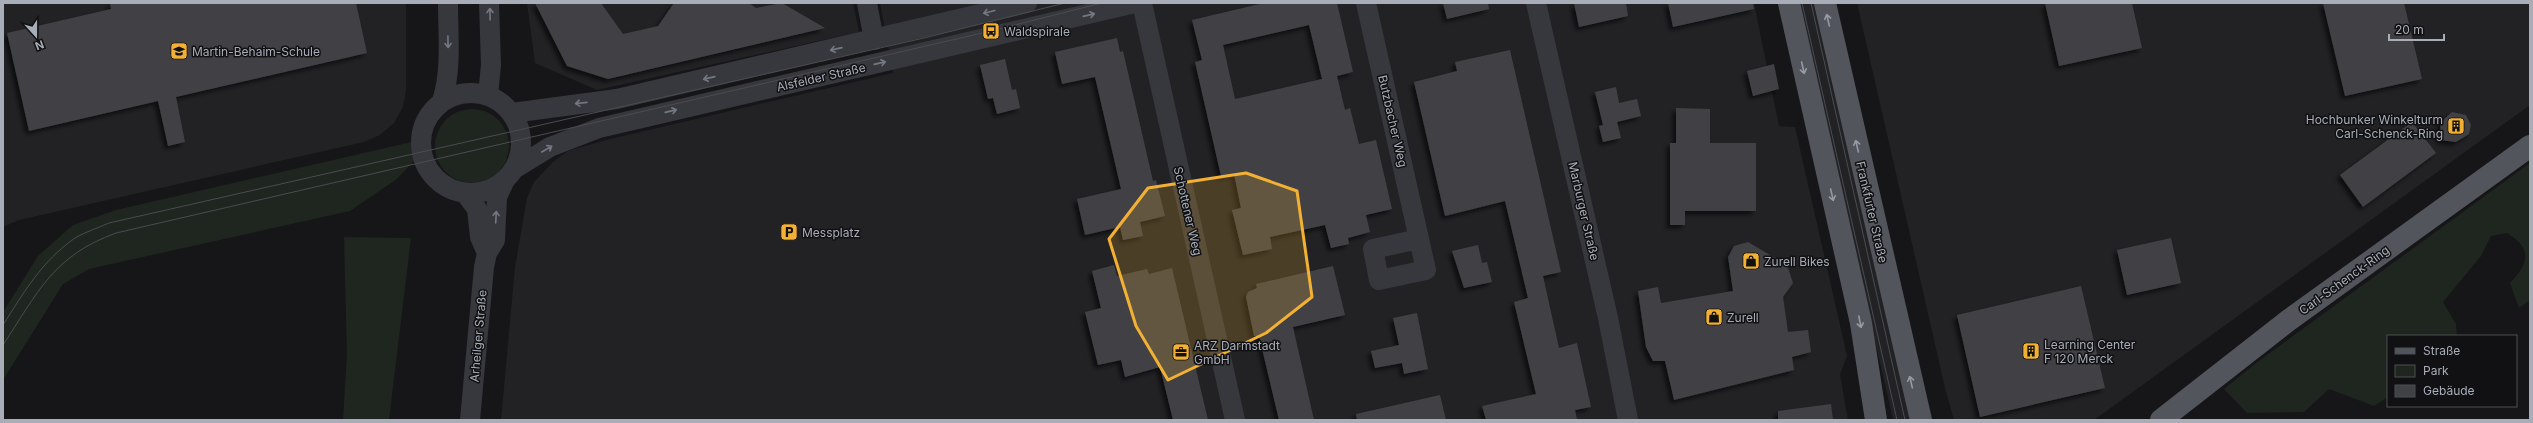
<svg xmlns="http://www.w3.org/2000/svg" width="2533" height="423" font-family="Inter,sans-serif">
<defs>
<filter id="shadow"><feDropShadow dx="-3.5" dy="3.5" stdDeviation="2" flood-color="#0009"/></filter>
</defs>
<rect width="100%" height="100%" fill="#161618"/>
<path fill="#222225" d="M3 3H406V90L403 107 394 123 380 135 364 142 19 220 3 227Z
M527 3H853L859 32 597 90 535 63Z
M880 3H1754L1779 126 1795 127 1847 356 1840 374 1848 420H501L515 267 527 198 534 182 553 162 568 151 606 140 893 73Z
M1798 3H1815L1910 420H1893Z
M1857 3H2530V105L2094 420H1954L1945 388Z"/>
<path fill="#1e261f" d="M435 146a37 37 0 1 1 74 0a37 37 0 1 1-74 0Z
M416 141 414 161 397 179 350 211 89 269 63 284 3 380V312L38 256 73 225 116 210Z
M2530 163V300L2519 308 2510 283C2529 263 2533 249 2507 233L2491 236 2481 256 2443 302 2456 324 2457 336H2388V397L2374 406 2329 389 2304 412 2247 413 2224 389 2256 363Z
M344 237 411 238 389 420H343L347 354Z"/>
<path fill="#404145" fill-rule="evenodd" filter="url(#shadow)" d="M110 3H356L367 53 176 97 185 142 168 146 158 101 29 131 7 33 111 9Z
M535 3H601L623 34 658 26 674 3H749L756 8 782 3 825 28 608 79 567 66Z
M1264 3H1337L1353 72 1337 76 1345 110 1350 108 1359 144 1376 140 1392 209 1366 215 1370 232 1348 238 1349 244 1331 248 1325 225 1270 237 1272 249 1243 255 1232 210 1241 208 1234 174 1221 176 1195 62 1202 60 1192 20ZM1309 25 1322 79 1235 99 1223 45Z
M1443 3H1488L1489 9 1447 19Z
M1574 3H1626L1628 16 1579 27Z
M1668 3H1753L1754 9 1673 27Z
M2045 3H2132L2142 48 2059 66Z
M2323 3H2404L2422 79 2345 96Z
M1117 38 1120 52 1123 51 1153 181 1156 180 1165 216 1140 222 1143 236 1123 240 1120 227 1085 235 1077 199 1121 189 1095 77 1062 84 1055 52Z
M1510 50 1561 272 1543 276 1559 348 1577 343 1591 407 1575 410 1577 420H1486L1482 406 1536 394 1514 302 1528 298 1505 201 1445 216 1414 82 1457 71 1455 62Z
M1005 59 1012 90 1016 89 1020 108 997 114 993 98 988 99 980 65Z
M1774 64 1779 89 1753 96 1747 71Z
M1616 87 1619 103 1637 99 1641 116 1617 122 1621 138 1603 142 1599 126 1603 125 1595 92Z
M1676 108 1710 109V143H1756V211H1685V225H1670V143H1676Z
M2452 112 2466 115 2471 125 2469 134 2456 142 2439 140 2441 122Z
M2412 122 2436 153 2363 207 2340 175Z
M2171 238 2181 283 2127 295 2117 250Z
M1748 242 1787 265 1793 283 1783 297 1788 332 1808 330 1811 352 1792 357 1794 370 1674 400 1665 361H1653L1646 347 1638 291 1658 287 1661 303 1733 291 1728 257 1734 246Z
M1478 245 1482 263 1487 262 1492 282 1464 288 1452 251Z
M1114 265 1117 276 1147 269 1149 274 1172 268 1208 420H1173L1160 367 1125 377 1121 360 1098 365 1085 312 1101 308 1092 271Z
M1333 266 1345 315 1293 327 1314 420H1279L1259 336H1254L1246 297 1248 292 1257 288 1256 284Z
M2081 286 2105 388 1980 417 1957 315Z
M1417 313 1428 369 1404 374 1402 363 1375 368 1371 351 1399 345 1393 318Z
M1440 395 1446 420H1357L1356 414Z
M1831 404 1833 420H1778V411Z"/>
<g fill="none" stroke-linecap="round" stroke-linejoin="round">
<path stroke="#37383d" stroke-width="20" d="M867 3 874 40
M1142 3 1235 420
M1366 3 1419 239
M1536 3 1608 318 1628 420
M421 143a50 50 0 1 1 100 0a50 50 0 1 1-100 0Z
M488 95 491 65 489 3
M442 101C452 70 448 36 448 3
M512 113 617 99 1027 3
M514 169 550 147 599 128 1135 3
M465 193 477 209 480 237 487 253
M1419 239 1426 270 1379 280 1373 249Z
M470 420 484 267 487 253 495 240 497 197 505 180"/>
<path stroke="#53555c" stroke-width="22" d="M1789 3 1861 323 1876 420
M1825 3 1921 420
M2161 420 2289 320 2530 146"/>
<path stroke="#4a4c52" stroke-width="1" d="M1802 3 1897 420
M1811 3 1905 420
M3 325C24 292 42 261 75 238 85 232 98 228 109 223L924 38 1065 3
M3 345C38 292 53 256 116 233L991 31 1102 3"/>
</g>
<defs><path id="oneway-shaft" d="M-6 0H5M1.5-3L5.5 0L1.5 3" fill="none" stroke-width="1.6" stroke-linecap="round" stroke-linejoin="round"/></defs>
<g stroke="#757881">
<use href="#oneway-shaft" transform="translate(989 12) rotate(166)"/>
<use href="#oneway-shaft" transform="translate(490 14) rotate(-91)"/>
<use href="#oneway-shaft" transform="translate(1089 15) rotate(-13)"/>
<use href="#oneway-shaft" transform="translate(448 42) rotate(89)"/>
<use href="#oneway-shaft" transform="translate(836 49) rotate(167)"/>
<use href="#oneway-shaft" transform="translate(880 63) rotate(-13)"/>
<use href="#oneway-shaft" transform="translate(709 78) rotate(167)"/>
<use href="#oneway-shaft" transform="translate(581 103) rotate(174)"/>
<use href="#oneway-shaft" transform="translate(671 111) rotate(-13)"/>
<use href="#oneway-shaft" transform="translate(547 149) rotate(-30)"/>
<use href="#oneway-shaft" transform="translate(496 217) rotate(-87)"/>
</g>
<g stroke="#979ba6">
<use href="#oneway-shaft" transform="translate(1828 20) rotate(-103)"/>
<use href="#oneway-shaft" transform="translate(1803 68) rotate(77)"/>
<use href="#oneway-shaft" transform="translate(1857 146) rotate(-103)"/>
<use href="#oneway-shaft" transform="translate(1832 195) rotate(77)"/>
<use href="#oneway-shaft" transform="translate(1860 322) rotate(79)"/>
<use href="#oneway-shaft" transform="translate(1911 382) rotate(-103)"/>
</g>
<path fill="#f2b134" fill-opacity="0.2" stroke="#f2b134" stroke-width="3" stroke-linejoin="round" d="M1246 173 1297 191 1312 297 1266 333 1168 380 1136 326 1109 239 1148 188Z"/>
<defs>
<symbol id="bus-square" viewBox="-11 -11 22 22"><rect x="-9" y="-9" width="18" height="18" rx="4" fill="#f2b134" stroke="#111113"/><path d="M-5-6H5V4H4V6H2V4H-2V6H-4V4H-5ZM-3.5-4V0h7V-4ZM-3.5 1.2v1.5H-2V1.2ZM2 1.2v1.5H3.5V1.2Z" fill="#111"/></symbol>
<symbol id="school-square" viewBox="-11 -11 22 22"><rect x="-9" y="-9" width="18" height="18" rx="4" fill="#f2b134" stroke="#111113"/><path d="M0-5L7-2L0 1L-7-2ZM-4 1L0 2.5L4 1V4Q0 6-4 4Z" fill="#111"/></symbol>
<symbol id="building-square" viewBox="-11 -11 22 22"><rect x="-9" y="-9" width="18" height="18" rx="4" fill="#f2b134" stroke="#111113"/><path d="M-4-6H4V6H1V3H-1V6H-4ZM-2.5-4.3h1.7v1.8h-1.7ZM.8-4.3h1.7v1.8H.8ZM-2.5-1h1.7V.8h-1.7ZM.8-1h1.7V.8H.8Z" fill="#111"/></symbol>
<symbol id="parking-square" viewBox="-11 -11 22 22"><rect x="-9" y="-9" width="18" height="18" rx="4" fill="#f2b134" stroke="#111113"/><path d="M-3.5-5.5H1a3.5 3.5 0 0 1 0 7H-1V5.5H-3.5ZM-1-3.4V-.6H.8a1.4 1.4 0 0 0 0-2.8Z" fill="#111"/></symbol>
<symbol id="shop-square" viewBox="-11 -11 22 22"><rect x="-9" y="-9" width="18" height="18" rx="4" fill="#f2b134" stroke="#111113"/><path d="M-5-2.5h2.3a2.7 3.5 0 0 1 5.4 0H5L5.5 6h-11ZM-1.5-2.5h3a1.5 2.3 0 0 0-3 0Z" fill="#111"/></symbol>
<symbol id="office-square" viewBox="-11 -11 22 22"><rect x="-9" y="-9" width="18" height="18" rx="4" fill="#f2b134" stroke="#111113"/><path d="M-6-3h4V-5.5h4V-3h4V5H-6ZM-1-4.5V-3h2v-1.5ZM-6 0V1H6V0Z" fill="#111"/></symbol>
</defs>
<g fill-rule="evenodd">
<use href="#bus-square" x="981" y="21" width="20" height="20"/>
<use href="#school-square" x="169" y="41" width="20" height="20"/>
<use href="#building-square" x="2446" y="116" width="20" height="20"/>
<use href="#parking-square" x="779" y="222" width="20" height="20"/>
<use href="#shop-square" x="1741" y="251" width="20" height="20"/>
<use href="#shop-square" x="1704" y="307" width="20" height="20"/>
<use href="#building-square" x="2021" y="341" width="20" height="20"/>
<use href="#office-square" x="1171" y="342" width="20" height="20"/>
</g>
<g text-anchor="middle" dominant-baseline="central" stroke-width="3" stroke-linejoin="round" paint-order="stroke">
<g font-size="12" fill="#a8adb8" stroke="#111113" text-anchor="start">
<text x="1004" y="31">Waldspirale</text>
<text x="192" y="51">Martin-Behaim-Schule</text>
<text x="2443" y="119" text-anchor="end">Hochbunker Winkelturm<tspan x="2443" dy="14">Carl-Schenck-Ring</tspan></text>
<text x="802" y="232">Messplatz</text>
<text x="1764" y="261">Zurell Bikes</text>
<text x="1727" y="317">Zurell</text>
<text x="2044" y="344">Learning Center<tspan x="2044" dy="14">F 120 Merck</tspan></text>
<text x="1194" y="345">ARZ Darmstadt<tspan x="1194" dy="14">GmbH</tspan></text>
</g>
<g font-size="12" fill="#a8adb8" stroke="#111113">
<text transform="translate(821 77) rotate(-13)">Alsfelder Straße</text>
<text transform="translate(1393 121) rotate(77)">Butzbacher Weg</text>
<text transform="translate(1188 211) rotate(77)">Schottener Weg</text>
<text transform="translate(1584 211) rotate(77)">Marburger Straße</text>
<text transform="translate(1872 212) rotate(77)">Frankfurter Straße</text>
<text transform="translate(2344 280) rotate(-36)">Carl-Schenck-Ring</text>
<text transform="translate(478 336) rotate(-85)">Arheilger Straße</text>
</g>
</g>
<rect width="2533" height="423" fill="none" stroke="#a8adb8" stroke-width="8"/>
<rect x="2387" y="335" width="130" height="72" fill="#111113" stroke="#4d4f55"/>
<rect x="2395" y="348" width="20" height="6" fill="#53555c" stroke="#4d4f55"/>
<text x="2423" y="355" font-size="12" fill="#a8adb8">Straße</text>
<rect x="2395" y="365" width="20" height="12" fill="#1e261f" stroke="#4d4f55"/>
<text x="2423" y="375" font-size="12" fill="#a8adb8">Park</text>
<rect x="2395" y="385" width="20" height="12" fill="#404145" stroke="#4d4f55"/>
<text x="2423" y="395" font-size="12" fill="#a8adb8">Gebäude</text>
<g transform="translate(36 36) rotate(159)" stroke="#111113" stroke-width="3" paint-order="stroke">
<path d="M0-3L7 15L0 10L-7 15Z" fill="#a8adb8"/>
<text y="-6" font-size="11" font-weight="bold" text-anchor="middle" fill="#a8adb8">N</text>
</g>
<path d="M2389 34v6h55v-6" fill="none" stroke="#a8adb8" stroke-width="2"/>
<text x="2395" y="34" font-size="12" fill="#a8adb8" stroke="#111113" stroke-width="3" paint-order="stroke">20 m</text>
</svg>
